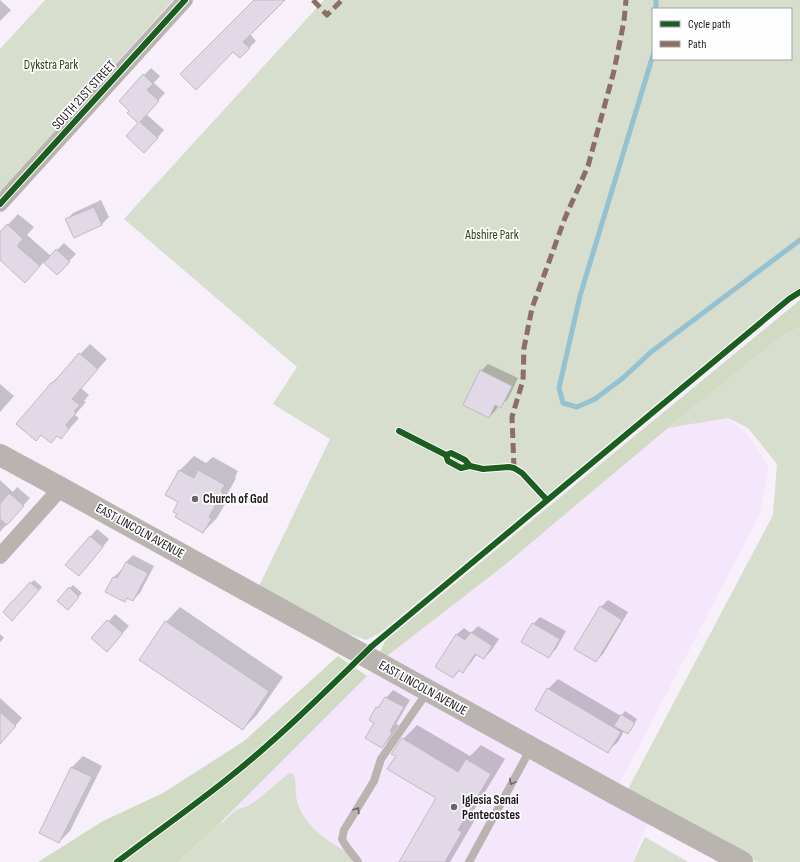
<svg xmlns="http://www.w3.org/2000/svg" width="800" height="862" font-family="'Sofia Sans Condensed',sans-serif">
<rect width="100%" height="100%" fill="#f7f0fa"/>
<path fill="#f4e6fb" d="M728 418 746 433 769 466 760 514 610 802 648 823 632 862H293L223 820 387 656 501 568 668 428Z"/>
<path fill="#d7decd" fill-rule="evenodd" d="M45 0H173L110 70 0 195V49Z
M324 0H800V288L787 296 380 633 366 640 347 633 259 586 330 439 273 404 297 367 124 219ZM653 9H791V59H653Z
M800 328V862H757L660 812 628 789 773 515 777 464 748 428 728 418 668 428 786 333Z
M289 773 294 774C297 783 294 794 298 804 307 830 329 841 351 855L352 862H179L220 823 223 822 236 810 248 806 260 798Z
M645 837 688 862H633Z"/>
<path fill="#d1dbc4" d="M800 300V328L786 333 668 428 501 568 387 656 380 652 385 641Z
M338 656 367 676 223 820 179 862H38L103 821 163 793 244 741Z"/>
<path fill="#0003" d="M0 0 11 10 0 21Z
M256 0H284L250 34 256 41 240 57 233 51Z
M151 68 160 76 154 83 165 93 146 114 164 130 151 145 140 123 144 75Z
M101 200 109 217 102 224 74 236 66 220 73 213Z
M18 214 34 227 27 235 51 256 64 243 76 254 57 274 44 262 25 282 0 259V233Z
M90 344 107 359 81 388 89 395 84 401 86 402 75 415 79 418 71 427 61 437 57 435 42 434 18 424 53 382Z
M488 364 518 378 508 399 500 406 498 405 496 410 489 417 481 371Z
M0 384 14 396 0 412Z
M194 456 206 463 213 457 238 471 235 477 236 478 223 502 225 504 217 518 203 532 180 502V470Z
M0 480 13 492 17 487 30 498 0 532Z
M97 529 109 539 86 568 66 564Z
M133 555 154 566 140 593 133 600 128 598 124 601 106 592 114 577 121 570 122 571 126 562Z
M34 580 42 587 16 616 13 601Z
M73 585 82 593 71 605 70 588Z
M608 600 628 612 603 654 596 661 601 607Z
M180 607 283 677 257 715 243 729 166 622Z
M115 614 129 626 114 643 93 638Z
M540 617 566 631 556 649 549 656 533 624Z
M478 626 499 639 491 651 484 658 477 654 470 664 463 672 460 670 453 677 456 635 464 628 471 633Z
M0 634 4 638 0 642Z
M558 679 621 716 625 711 637 719 631 730 628 733 624 731 618 742 608 751 548 689Z
M393 690 410 700 396 724 399 725 389 740 382 747 376 722 377 708Z
M0 698 22 718 0 744Z
M417 725 470 756 481 745 505 759 471 815 476 818 450 862H400L438 798 397 756 403 739Z
M83 756 102 766 70 831 59 842 40 833 72 767Z"/>
<g fill="none" stroke-linecap="round" stroke-linejoin="round">
<path stroke="#94c2d1" stroke-width="5" d="M656 9V0
M653 55 580 296 559 388 563 403 577 407 595 399 623 378 651 352 800 240"/>
</g>
<path fill="#e2d9e6" stroke="#bfbac2" d="M254 0H285L243 42 250 48 240 58 233 52 196 90 180 74Z
M143 74 153 84 147 90 159 101 140 122 158 138 144 153 126 136 138 123 127 113 129 111 119 101Z
M94 207 102 225 74 238 65 219Z
M7 224 23 239 17 246 40 266 25 283 0 260V232Z
M56 249 70 262 57 275 44 263Z
M79 353 98 369 72 399 80 405 74 411 76 413 66 425 69 429 61 439 57 436 51 443 41 435 36 441 16 424 52 382 53 383Z
M480 370 512 386 501 408 495 405 489 418 463 405Z
M179 470 194 478 198 470 225 485 221 491 223 492 209 517 212 518 203 533 175 517 177 514 173 512 178 502 165 495Z
M9 493 24 506 7 525 0 519V504Z
M90 536 103 547 79 576 65 565Z
M126 562 148 573 133 601 127 598 125 602 105 592 113 577 117 578Z
M30 582 39 590 12 621 3 612 12 601H13Z
M69 587 79 597 68 610 57 601Z
M600 606 622 620 596 662 574 649Z
M107 620 123 633 107 652 91 638Z
M165 621 269 691 243 730 139 660Z
M532 623 560 639 549 658 521 642Z
M471 632 492 646 484 659 475 654 463 673 459 670 453 678 435 667 456 634 465 640Z
M547 688 621 732 608 753 535 710Z
M385 697 404 707 390 731 392 733 382 748 365 738 374 723 369 720 376 707 378 708Z
M0 712 16 726 0 744Z
M621 714 635 723 628 734 614 726Z
M402 738 458 772 466 759 491 774 458 830 462 832 445 862H399L436 798 387 769 396 756 391 754Z
M71 767 92 777 59 843 39 833Z"/>
<g fill="none" stroke-linecap="round" stroke-linejoin="round">
<path stroke="#b9b4af" stroke-width="8" d="M358 862C353 854 346 848 342 839L344 830 374 781 381 759 428 691
M469 862 531 748"/>
<path stroke="#b9b4af" stroke-width="16" d="M0 204 185 0
M0 556 61 488"/>
<path stroke="#b9b4af" stroke-width="22" d="M0 455 61 488 619 796 742 862"/>
<path stroke="#8d6e63" stroke-width="5" stroke-dasharray="10 5" stroke-linecap="butt" d="M313 0 327 15 342 0
M514 468 512 417 523 380 524 348 532 308 565 218 588 166 614 71 624 21 626 0"/>
<defs>
<path id="cycleway" d="M0 204 185 0
M399 431 446 455
M470 466 465 460 451 453 446 455 448 461 461 468 470 466 483 469 509 467 514 468 522 473 547 500
M117 862C155 833 194 806 231 776 281 736 326 691 372 646L789 299 800 292"/>
</defs>
<use href="#cycleway" stroke="#fefefe" stroke-width="8"/>
<use href="#cycleway" stroke="#1b5e20" stroke-width="6"/>
</g>
<defs><path id="oneway-chevron" d="M-2-3.5L2.5 0L-2 3.5" fill="none" stroke-width="1.6" stroke-linecap="round" stroke-linejoin="round"/></defs>
<g stroke="#6c6668">
<use href="#oneway-chevron" transform="translate(512 782) rotate(118)"/>
<use href="#oneway-chevron" transform="translate(357 810) rotate(-57)"/>
</g>
<g fill="#6a646d" stroke="#fefefe" stroke-width="1.5">
<circle cx="195" cy="499" r="4"/>
<circle cx="454" cy="807" r="4"/>
</g>
<g text-anchor="middle" dominant-baseline="central" stroke-width="3.5" stroke-linejoin="round" paint-order="stroke">
<g font-size="13" fill="#2f450d" stroke="#fefefe">
<text x="51" y="65">Dykstra Park</text>
<text x="492" y="235">Abshire Park</text>
</g>
<g font-size="13" fill="#1e1921" stroke="#fefefe">
<text transform="translate(84 95) rotate(-48)">SOUTH 21ST STREET</text>
<text transform="translate(140 531) rotate(29)">EAST LINCOLN AVENUE</text>
<text transform="translate(423 688) rotate(29)">EAST LINCOLN AVENUE</text>
</g>
<g font-size="13" font-weight="bold" fill="#1e1921" stroke="#fefefe" text-anchor="start">
<text x="203" y="499">Church of God</text>
<text x="462" y="800">Iglesia Senai<tspan x="462" dy="15">Pentecostes</tspan></text>
</g>
</g>
<rect x="652" y="8" width="140" height="52" fill="#fefefe" stroke="#a4a2a6"/>
<rect x="660" y="21" width="20" height="6" fill="#1b5e20" stroke="#a4a2a6"/>
<text x="688" y="28" font-size="12" fill="#1e1921">Cycle path</text>
<rect x="660" y="41" width="20" height="6" fill="#8d6e63" stroke="#a4a2a6"/>
<text x="688" y="48" font-size="12" fill="#1e1921">Path</text>
</svg>
